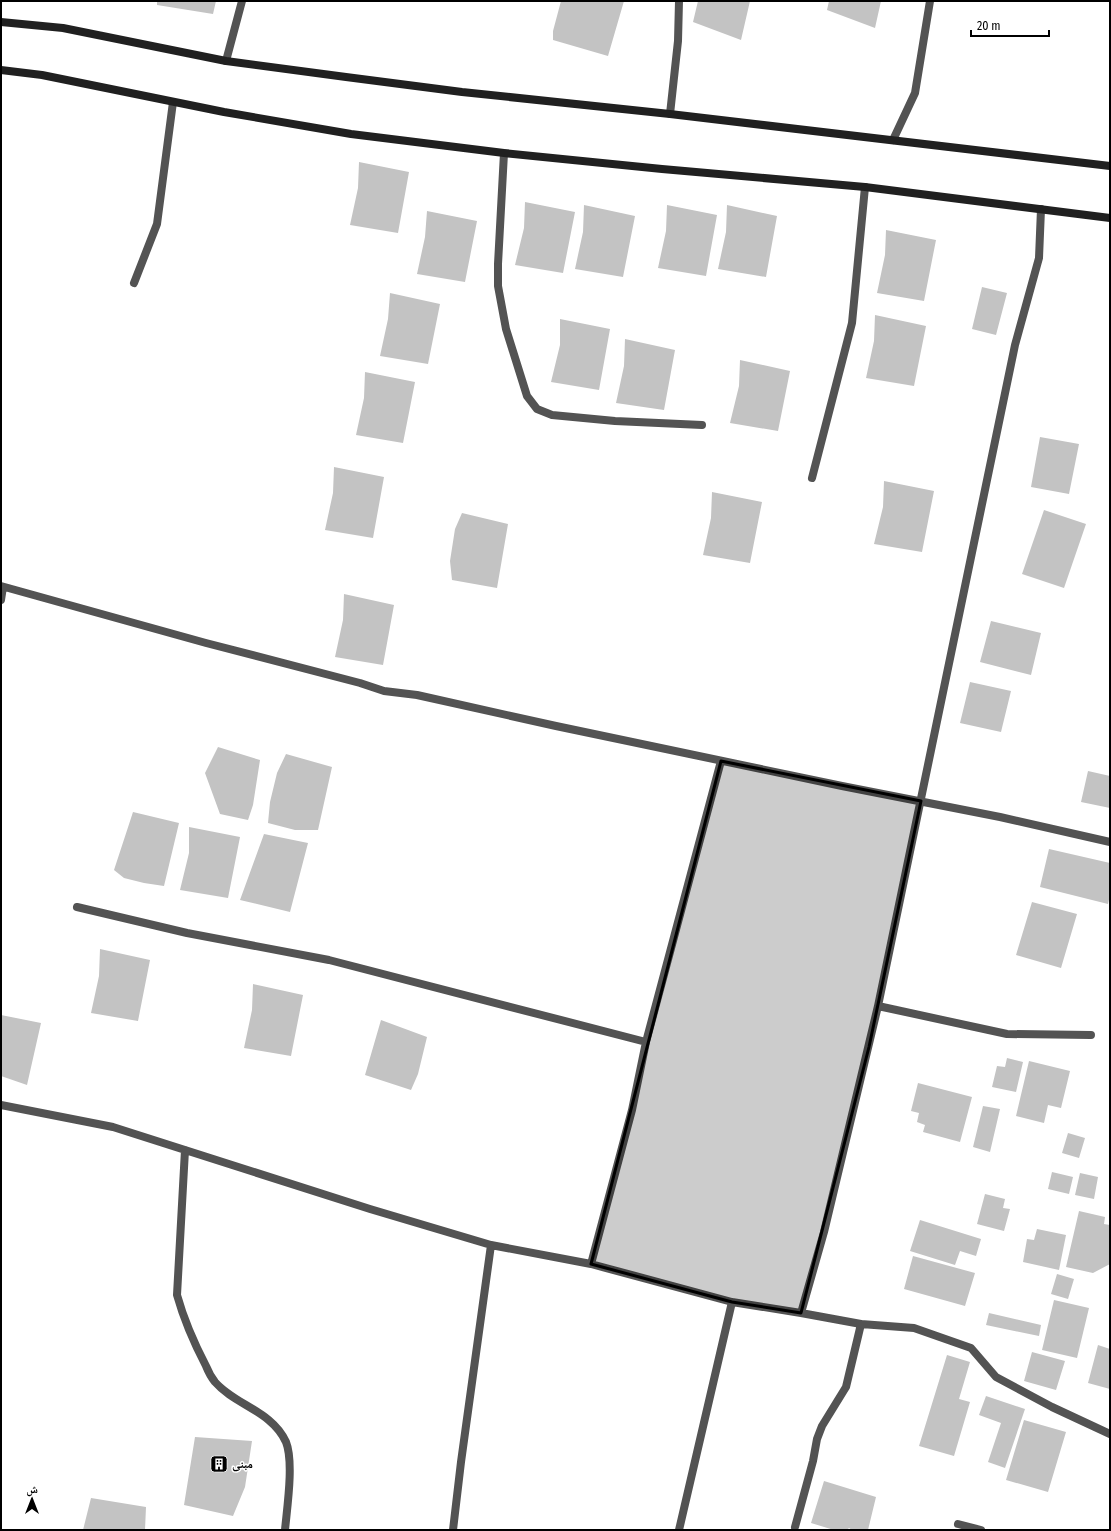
<svg xmlns="http://www.w3.org/2000/svg" width="1111" height="1531" font-family="'Fira Sans Condensed','Noto Naskh Arabic',sans-serif">
<rect width="100%" height="100%" fill="#fff"/>
<path fill="#c3c3c3" d="M157 1H216L213 14 157 5Z
M561 1H624L608 56 553 40V31Z
M698 1H750L741 40 693 22Z
M829 1H881L875 28 827 10Z
M359 162 409 172 398 233 350 225 358 188Z
M525 202 575 212 563 273 515 265 524 228Z
M584 205 635 216 623 277 575 269 583 232Z
M667 205 717 215 706 276 658 268 666 231Z
M727 205 777 216 766 277 718 269 726 232Z
M427 211 477 221 465 282 417 274 425 237Z
M886 230 936 240 924 301 877 293 885 255Z
M982 287 1007 293 996 335 972 329Z
M390 293 440 304 428 364 380 356 388 319Z
M875 315 926 326 914 386 866 378 874 341Z
M560 319 610 329 599 390 551 382 560 345Z
M625 339 675 350 664 410 616 403 624 366Z
M740 360 790 371 778 431 730 423 739 386Z
M365 372 415 382 403 443 356 435 364 398Z
M1040 437 1079 444 1069 494 1031 487Z
M334 467 384 477 373 538 325 530 333 493Z
M884 481 934 491 922 552 874 544 883 507Z
M712 492 762 502 750 563 703 555 711 518Z
M1044 510 1086 524 1064 588 1022 574Z
M462 513 508 524 497 588 452 580 450 561 455 529Z
M344 594 394 605 383 665 335 657 343 620Z
M991 621 1041 633 1031 675 980 662Z
M970 682 1011 691 1001 732 960 723Z
M218 747 260 760 253 805 248 820 220 814 205 773Z
M286 754 332 767 318 830H295L268 823 270 802 277 773Z
M1088 771 1110 776V808L1081 802Z
M133 812 179 823 164 886 144 883 124 878 114 870Z
M189 827 240 837 228 898 180 890 189 853Z
M264 834 308 843 290 912 240 900Z
M1049 849 1110 863V895L1108 904 1040 887Z
M1032 902 1077 914 1061 968 1016 955Z
M100 949 150 960 138 1021 91 1013 99 976Z
M253 984 303 995 291 1056 244 1048 252 1010Z
M1 1015 41 1023 27 1085 1 1076Z
M381 1020 427 1037 418 1074 411 1090 365 1075Z
M1007 1058 1023 1062 1016 1092 992 1087 997 1066 1005 1067Z
M1029 1061 1070 1071 1061 1108 1048 1105 1044 1123 1016 1116Z
M918 1083 972 1097 960 1142 923 1132 925 1125 917 1122 919 1113 911 1111Z
M983 1106 1000 1109 990 1152 973 1147Z
M1068 1133 1085 1138 1079 1158 1062 1153Z
M1052 1172 1073 1177 1069 1194 1048 1189Z
M1080 1173 1098 1177 1094 1199 1075 1195Z
M985 1194 1005 1199 1003 1208 1010 1209 1004 1231 977 1224Z
M1079 1211 1105 1217 1104 1224 1110 1225V1264L1093 1273 1066 1267Z
M920 1220 981 1239 976 1256 960 1251 955 1265 910 1251Z
M1037 1229 1066 1235 1059 1270 1023 1262 1027 1239 1034 1240Z
M913 1256 975 1273 965 1306 904 1289Z
M1057 1274 1074 1279 1068 1299 1051 1294Z
M1054 1300 1089 1308 1077 1358 1042 1350Z
M989 1313 1041 1325 1039 1336 986 1325Z
M1098 1345 1110 1349V1389L1088 1383Z
M1032 1352 1065 1361 1056 1390 1024 1381Z
M947 1355 970 1362 959 1399 970 1402 954 1456 919 1446Z
M986 1396 1025 1409 1005 1468 988 1462 1001 1423 979 1415Z
M1024 1420 1066 1432 1048 1492 1006 1480Z
M195 1437 252 1441 245 1487 233 1516 184 1505Z
M824 1481 876 1497 868 1530H852L849 1528 847 1530H834L811 1523Z
M91 1498 146 1507 145 1530H83Z"/>
<g fill="none" stroke-linecap="round" stroke-linejoin="round">
<path stroke="#535353" stroke-width="8" d="M226 61 242 1
M670 114 678 41 679 1
M893 140 915 93 930 1
M504 153 498 264V286L506 329 527 396 537 409 552 415 615 421 702 425
M134 283 157 224 173 102
M812 478 852 323 865 187
M1 586 206 643 360 683 384 691 417 695 556 726 842 786 1000 817 1110 842
M1 600 3 587
M77 907 187 933 329 960 646 1042
M878 1006 1007 1034 1091 1035
M1 1105 113 1127 370 1209 491 1245 591 1264 732 1302 801 1313 861 1324 914 1328 971 1348 996 1377 1052 1407 1110 1434
M185 1150 177 1295C184 1320 194 1343 206 1366 208 1371 211 1377 215 1382 235 1405 272 1411 286 1442 294 1462 287 1508 285 1530
M591 1264 632 1110 646 1042 721 761
M801 1313 824 1232 878 1006 1015 345 1039 258 1041 209
M958 1524 981 1530
M795 1527 813 1461 817 1439 822 1426 846 1387 861 1324
M453 1530 461 1462 491 1245
M679 1530 732 1302"/>
<path stroke="#202020" stroke-width="8" d="M1 22 63 28 226 61 346 77 462 92 670 114 1110 166
M1 70 42 75 224 112 351 134 504 153 662 169 865 187 1110 218"/>
</g>
<path fill="#000" fill-opacity="0.2" stroke="#000" stroke-width="3" stroke-linejoin="round" d="M721 761 921 801 869 1047 801 1313 732 1302 591 1264Z"/>
<defs>
<symbol id="building-square" viewBox="-11 -11 22 22"><rect x="-9" y="-9" width="18" height="18" rx="4" fill="#000" stroke="#fff"/><path d="M-4-6H4V6H1V3H-1V6H-4ZM-2.5-4.3h1.7v1.8h-1.7ZM.8-4.3h1.7v1.8H.8ZM-2.5-1h1.7V.8h-1.7ZM.8-1h1.7V.8H.8Z" fill="#fff"/></symbol>
</defs>
<g fill-rule="evenodd">
<use href="#building-square" x="209" y="1454" width="20" height="20"/>
</g>
<g text-anchor="middle" dominant-baseline="central" stroke-width="3" stroke-linejoin="round" paint-order="stroke">
<g font-size="12" font-weight="bold" fill="#000" stroke="#fff" text-anchor="start">
<text x="232" y="1464">مبنى</text>
</g>
</g>
<rect width="1111" height="1531" fill="none" stroke="#000000" stroke-width="4"/>
<g transform="translate(32 1499)" stroke="#ffffff" stroke-width="3" paint-order="stroke">
<path d="M0-3L7 15L0 10L-7 15Z" fill="#000000"/>
<text y="-6" font-size="11" font-weight="bold" text-anchor="middle" fill="#000000">ش</text>
</g>
<path d="M971 30v6h78v-6" fill="none" stroke="#000000" stroke-width="2"/>
<text x="977" y="30" font-size="12" fill="#000000" stroke="#ffffff" stroke-width="3" paint-order="stroke">20 m</text>
</svg>
